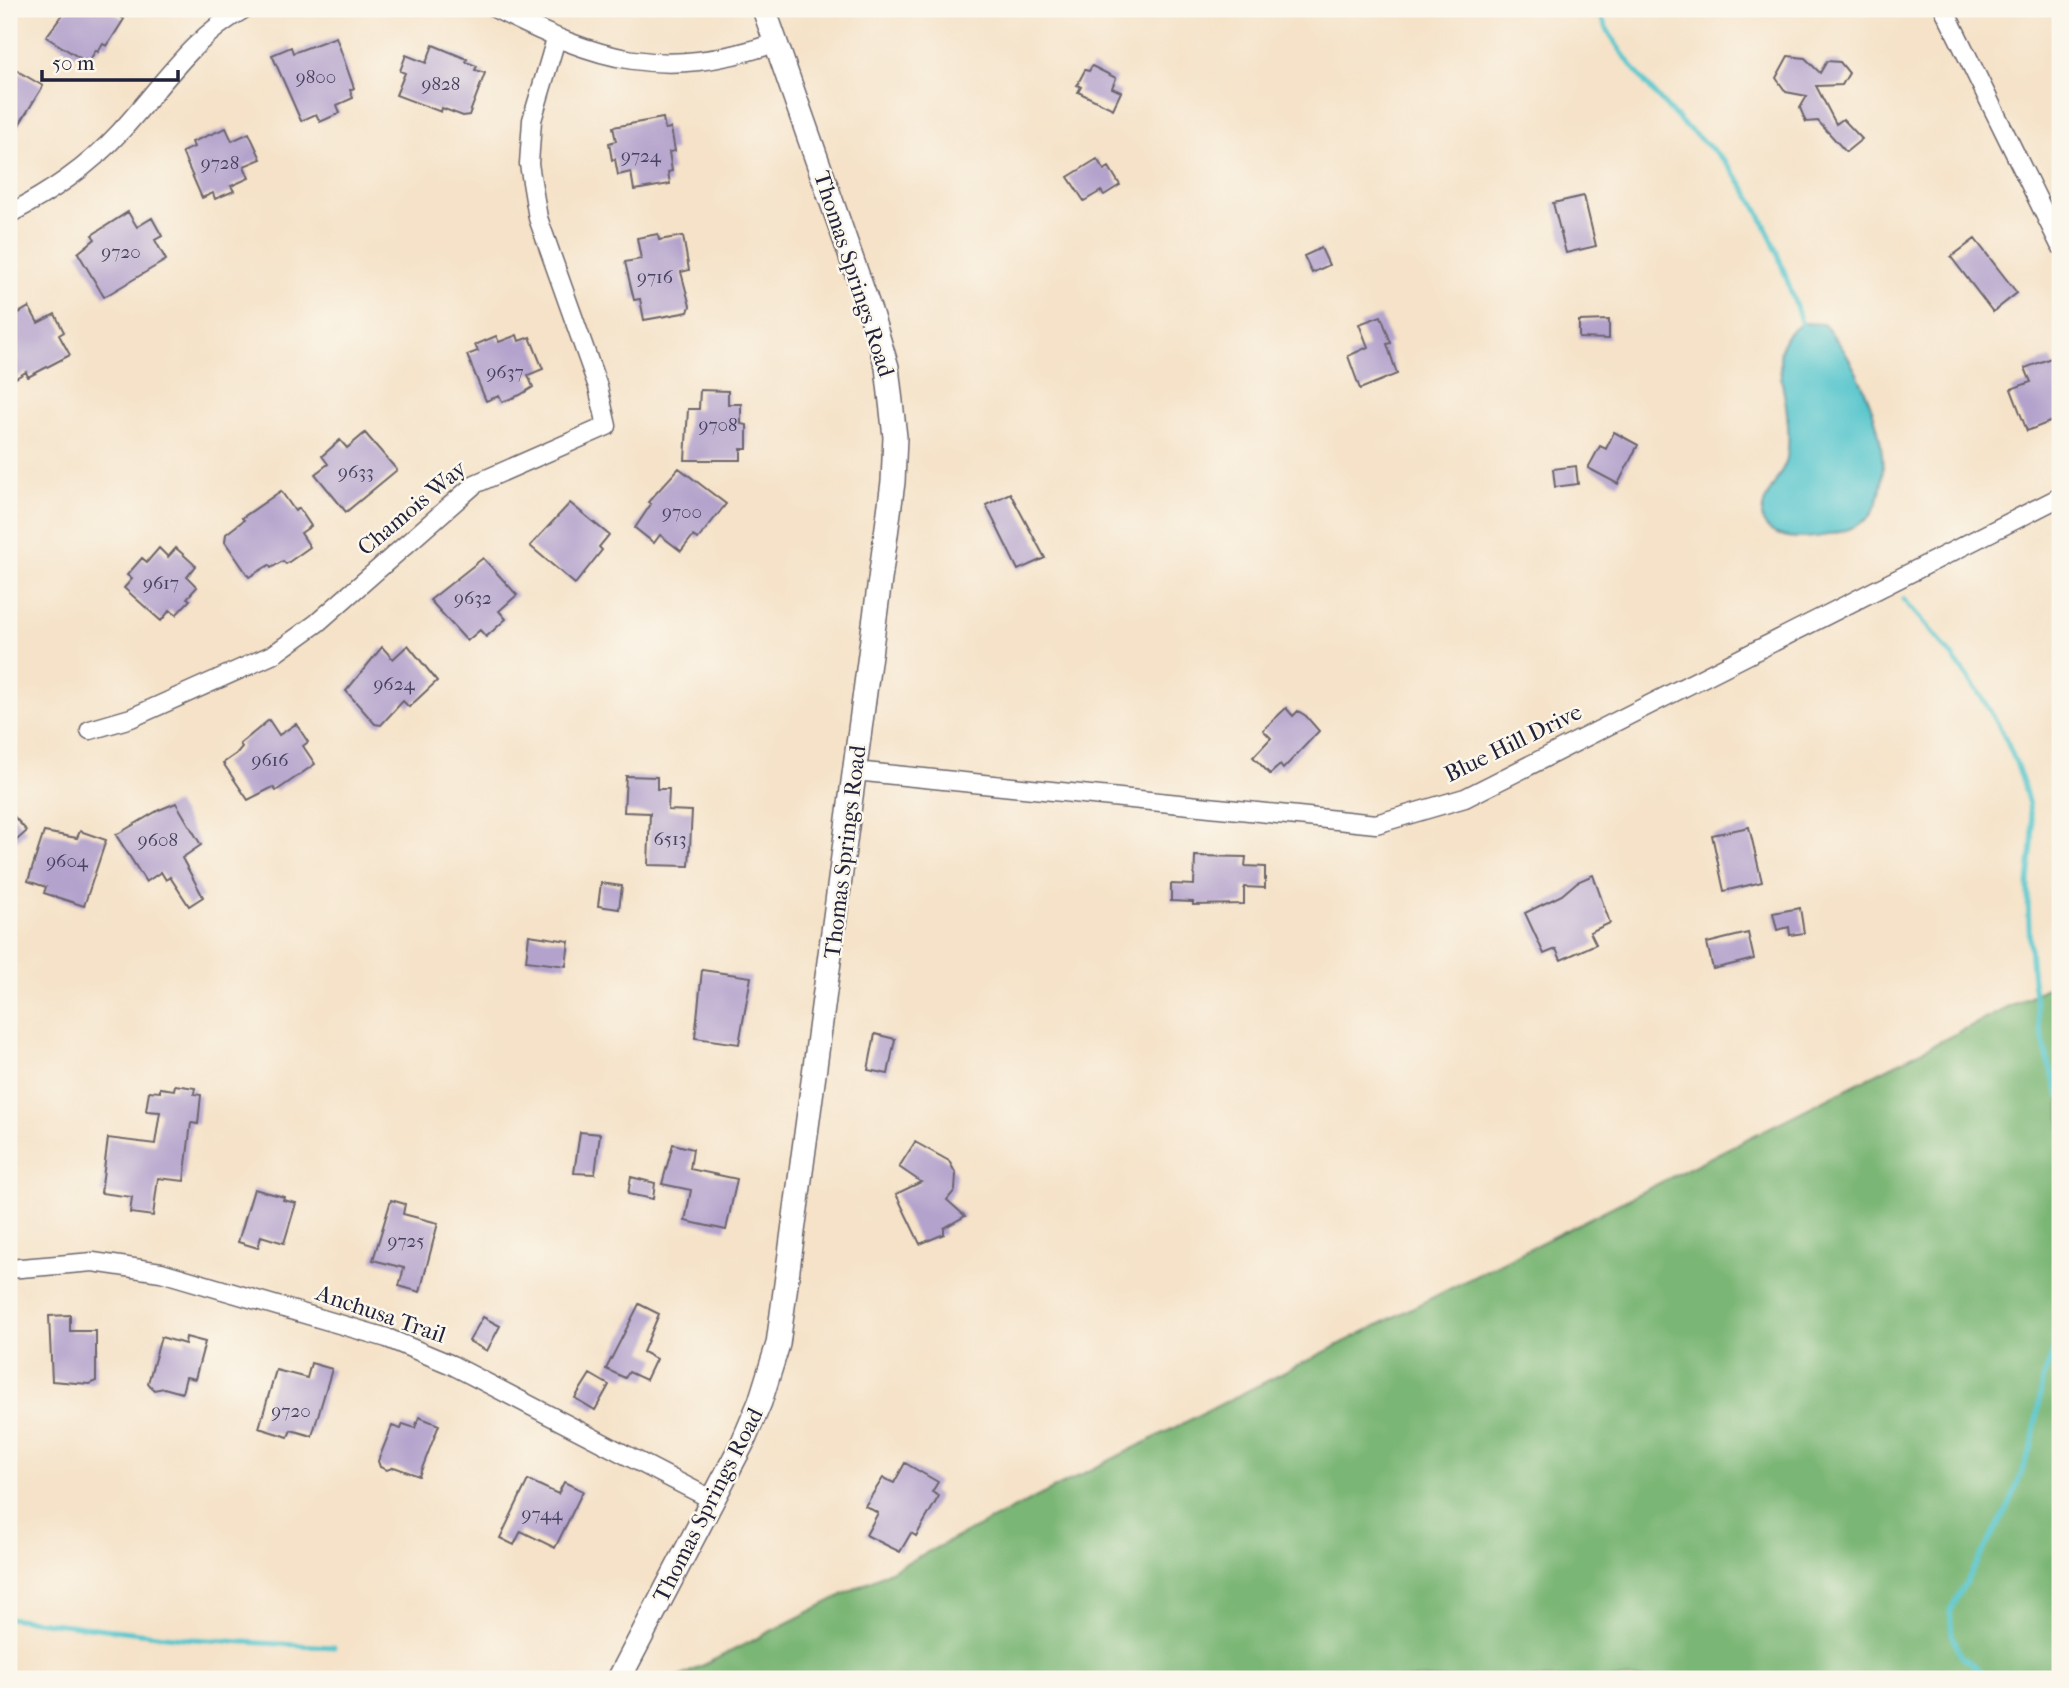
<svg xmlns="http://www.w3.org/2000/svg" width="2069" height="1688" font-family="'IM FELL French Canon',serif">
<rect width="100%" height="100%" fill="#fbf7ec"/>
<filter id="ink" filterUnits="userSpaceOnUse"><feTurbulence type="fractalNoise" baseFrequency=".0143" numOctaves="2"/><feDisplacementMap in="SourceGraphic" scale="14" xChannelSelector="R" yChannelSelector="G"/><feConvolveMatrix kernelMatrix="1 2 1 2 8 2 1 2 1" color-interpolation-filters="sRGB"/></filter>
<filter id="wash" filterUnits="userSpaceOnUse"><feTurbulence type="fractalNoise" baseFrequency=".00686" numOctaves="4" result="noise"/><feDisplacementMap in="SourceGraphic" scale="28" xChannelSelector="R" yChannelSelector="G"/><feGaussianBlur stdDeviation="1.57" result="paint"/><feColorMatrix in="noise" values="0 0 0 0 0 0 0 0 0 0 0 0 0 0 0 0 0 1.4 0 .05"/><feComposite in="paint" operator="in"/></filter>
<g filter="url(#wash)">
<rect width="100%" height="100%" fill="#f5e2c8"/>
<path fill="#7ab674" stroke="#4e6c58" stroke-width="2" d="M2060 981V1679H676Z"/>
<path fill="#59c6cd" stroke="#3e7484" stroke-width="2" d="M1805 323 1823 324C1861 362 1903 462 1872 513 1859 535 1774 552 1763 521 1757 501 1783 477 1787 458 1790 440 1788 422 1786 405 1781 374 1769 336 1805 323Z"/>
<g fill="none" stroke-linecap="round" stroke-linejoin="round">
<path stroke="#59c6cd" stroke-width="5" d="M1598 9C1611 46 1654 95 1683 124 1697 137 1714 149 1726 163 1767 211 1785 273 1804 331
M1903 599C1961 663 2020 735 2032 823 2035 845 2027 869 2028 892 2029 961 2035 1032 2060 1097
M9 1618 192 1639 334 1647
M1992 1679 1961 1656 1952 1634 1950 1610 2010 1504 2032 1445 2043 1378 2060 1333"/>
</g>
<g id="blocks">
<path fill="#b3a2cc" d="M67 9H107L124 19 107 46 103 44 98 52 96 50 88 63 46 37Z
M336 37 354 88 350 90 353 98 337 105 340 113 320 122 316 114 301 121 272 55 291 47 293 53Z
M433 45 467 59 466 62 477 66 475 70 485 73 469 115 463 116 442 108 441 112 396 95 405 73 400 71 406 55 426 63Z
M1788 56 1805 58 1820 73 1827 61 1840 62 1849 73 1842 85 1816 86 1836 124 1843 119 1862 139 1846 152 1818 121 1806 122 1800 108 1807 96 1786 92 1776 78Z
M9 66 43 86 9 141Z
M1092 66 1116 78 1112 88 1121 92 1113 109 1078 92 1081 87 1077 85 1085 70 1089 71Z
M663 118 665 129 671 128 675 151 669 152 672 171 668 172 670 184 634 190 631 172 618 175 615 159 612 160 609 143 616 141 613 127Z
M226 128 232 141 249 133 261 159 244 166 249 178 231 186 234 191 215 199 213 193 202 198 182 152 194 147 192 142Z
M1097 159 1104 170 1109 167 1120 185 1104 195 1101 191 1084 201 1068 177Z
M1584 196 1596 246 1566 253 1553 203Z
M128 212 137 227 152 218 162 236 155 240 166 260 104 297 78 253 95 239 92 235Z
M658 234 659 240 683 236 689 270 681 272 690 306 688 312 644 320 640 299 634 300 625 262 641 259 637 238Z
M1975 239 2017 293 1993 312 1951 257Z
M1321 248 1329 265 1312 273 1304 256Z
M29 307 38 323 55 314 64 332 59 335 70 355 28 377 26 372 9 382V319Z
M1381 316 1391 343 1387 344 1397 374 1360 389 1348 356 1368 347 1359 324Z
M1609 320V339L1579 338V321Z
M517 335 519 341 530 337 543 369 528 375 533 387 520 395 502 402 499 396 486 401 467 355 478 351 475 345 496 336 499 342Z
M2051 358 2056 372 2060 370V418L2027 431 2011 389 2031 382 2025 368Z
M700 390 728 391V404H741V424L747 425V449H741V460H685L688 409H699Z
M1614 432 1638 445 1618 484 1588 468 1600 446 1606 449Z
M365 433 397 470 346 512 315 474 328 464 322 456 340 440 347 448Z
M1576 466 1578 484 1555 487 1553 469Z
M679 468 726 504 698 539 693 536 681 551 660 535 654 543 635 528 651 504 648 502Z
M281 491 295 511 299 508 311 526 301 533 310 547 286 564 283 561 271 568 269 565 249 577 225 542 226 534 244 520 242 518Z
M1010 493 1045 558 1018 570 986 505Z
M570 503 609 535 599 547 602 550 575 584 530 546Z
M159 548 168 557 176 548 196 566 187 577 197 587 187 598 190 600 176 615 170 610 161 621 124 588 132 579 127 575 142 558 147 562Z
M483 558 517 595 499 611 506 619 486 637 480 630 467 641 430 600Z
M408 645 437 681 409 707 403 701 381 725 375 724 346 691 382 647 393 659Z
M1286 708 1293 716 1298 711 1306 716 1319 731 1283 769 1280 765 1270 774 1253 757 1271 738 1263 730Z
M269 720 279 735 296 724 308 742 303 746 315 764 276 791 273 787 248 800 223 763 236 754 242 747 240 744Z
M626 776 657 777V789H669L668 810 692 811 689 866 648 865 650 813 624 812Z
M176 803 201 845 182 858 203 897 189 906 170 877 166 880 161 872 146 882 116 835 159 810Z
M9 811 27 831 9 847Z
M1749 827 1762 882 1724 891 1712 835Z
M80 831 106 840 84 906 44 893 46 887 28 881 44 832 77 838Z
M1195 856 1246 857 1245 866 1265 867V888L1244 887V904L1193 905V902L1171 901V884L1194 885Z
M1593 875 1610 923 1590 932 1596 944 1561 960 1556 949 1544 954 1525 913 1562 895 1577 882Z
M601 883 622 886 619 909 598 906Z
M1800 908 1804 933 1790 935 1789 927 1777 930 1773 913Z
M1748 933 1754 959 1713 969 1707 943Z
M529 935 569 941 566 966 526 961Z
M702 970 751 977 739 1044 695 1038Z
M875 1034 895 1039 888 1074 868 1070Z
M175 1085 195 1088 194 1094 201 1095 198 1124 191 1123 184 1181 158 1178 153 1216 130 1213 132 1197 101 1193 108 1138 155 1144 160 1112 146 1111 149 1091 160 1092V1088L174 1090Z
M580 1132 600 1134 595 1174 574 1173Z
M915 1142 949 1161 956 1174 955 1190 947 1200 965 1216 944 1228V1234L920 1244 896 1194 921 1182 899 1167Z
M673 1144 693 1149 690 1169 737 1179 726 1230 685 1221 691 1190 662 1184Z
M631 1177 655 1183 653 1199 628 1194Z
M254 1189 284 1197 283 1200 296 1203 284 1243 261 1236 258 1248 238 1242Z
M391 1200 405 1204 403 1214 438 1223 420 1292 399 1286 404 1268 373 1260Z
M639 1304 659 1314 643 1352 656 1359 646 1380 629 1372 625 1378 606 1369Z
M70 1315V1331H96V1381L89 1384 52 1381 49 1316Z
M483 1317 500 1326 487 1351 469 1341Z
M161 1337 185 1344 186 1337 205 1342 195 1379 186 1377 182 1393 164 1388 154 1390 148 1383Z
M311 1363 332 1369 312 1436 291 1430 288 1437 259 1428 276 1370 307 1378Z
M590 1374 609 1385 595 1410 575 1398Z
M419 1417 439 1425 419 1476 394 1467 387 1470 380 1467 378 1461 392 1426 401 1429 403 1424 415 1428Z
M905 1463 938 1482 932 1492 939 1496 916 1536 911 1533 900 1552 866 1535 878 1513 865 1506 883 1478 894 1483Z
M528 1480 558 1494 564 1482 583 1491 555 1548 521 1531 514 1545 500 1538Z"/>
</g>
</g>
<g filter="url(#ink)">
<use href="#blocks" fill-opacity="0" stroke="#6c656c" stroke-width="2"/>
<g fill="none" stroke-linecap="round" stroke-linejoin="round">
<defs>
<path id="minor" d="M496 9C599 61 662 81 775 43
M1944 9 2060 245
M9 214C51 192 87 168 120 132 160 89 191 38 244 9
M90 730 131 718 274 654 317 623 475 484 607 426 598 387 538 218 529 164 532 120 556 39
M855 771 1376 824 1465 798 2060 497
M9 1269 93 1262 161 1272 387 1338 452 1365 711 1499"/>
<path id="tertiary" d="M619 1679 743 1442 760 1402 778 1344 893 482 895 437 887 367 871 314 764 9"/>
</defs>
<use href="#minor" stroke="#6c656c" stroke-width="21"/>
<use href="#tertiary" stroke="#6c656c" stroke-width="26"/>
<use href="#minor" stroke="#fff" stroke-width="18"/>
<use href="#tertiary" stroke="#fff" stroke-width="23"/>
</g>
</g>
<g text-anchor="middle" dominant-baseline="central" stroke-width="5" stroke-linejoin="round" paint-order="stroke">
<g font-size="19" fill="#46425f">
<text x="316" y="77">9800</text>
<text x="441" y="84">9828</text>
<text x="641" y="156">9724</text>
<text x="220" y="163">9728</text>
<text x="121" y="252">9720</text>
<text x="655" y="277">9716</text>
<text x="505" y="372">9637</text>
<text x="718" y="425">9708</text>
<text x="356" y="472">9633</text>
<text x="682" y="512">9700</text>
<text x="161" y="583">9617</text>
<text x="473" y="598">9632</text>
<text x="394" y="684">9624</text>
<text x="270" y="760">9616</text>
<text x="670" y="839">6513</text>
<text x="158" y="840">9608</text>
<text x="67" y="861">9604</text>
<text x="406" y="1241">9725</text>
<text x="291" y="1411">9720</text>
<text x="542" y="1514">9744</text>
</g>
<g font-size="23" fill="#22223b" stroke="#fbf7ec">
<text transform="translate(854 274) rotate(72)">Thomas Springs Road</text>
<text transform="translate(412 508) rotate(-40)">Chamois Way</text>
<text transform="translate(1513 743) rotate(-26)">Blue Hill Drive</text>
<text transform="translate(845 852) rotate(-83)">Thomas Springs Road</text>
<text transform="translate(381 1314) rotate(19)">Anchusa Trail</text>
<text transform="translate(708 1505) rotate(-63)">Thomas Springs Road</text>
</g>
</g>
<rect width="2069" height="1688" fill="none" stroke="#fbf7ec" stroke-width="35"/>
<path d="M42 70v10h136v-10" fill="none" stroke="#22223b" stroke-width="3.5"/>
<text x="52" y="70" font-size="21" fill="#22223b" stroke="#fbf7ec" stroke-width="5" paint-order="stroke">50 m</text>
</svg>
